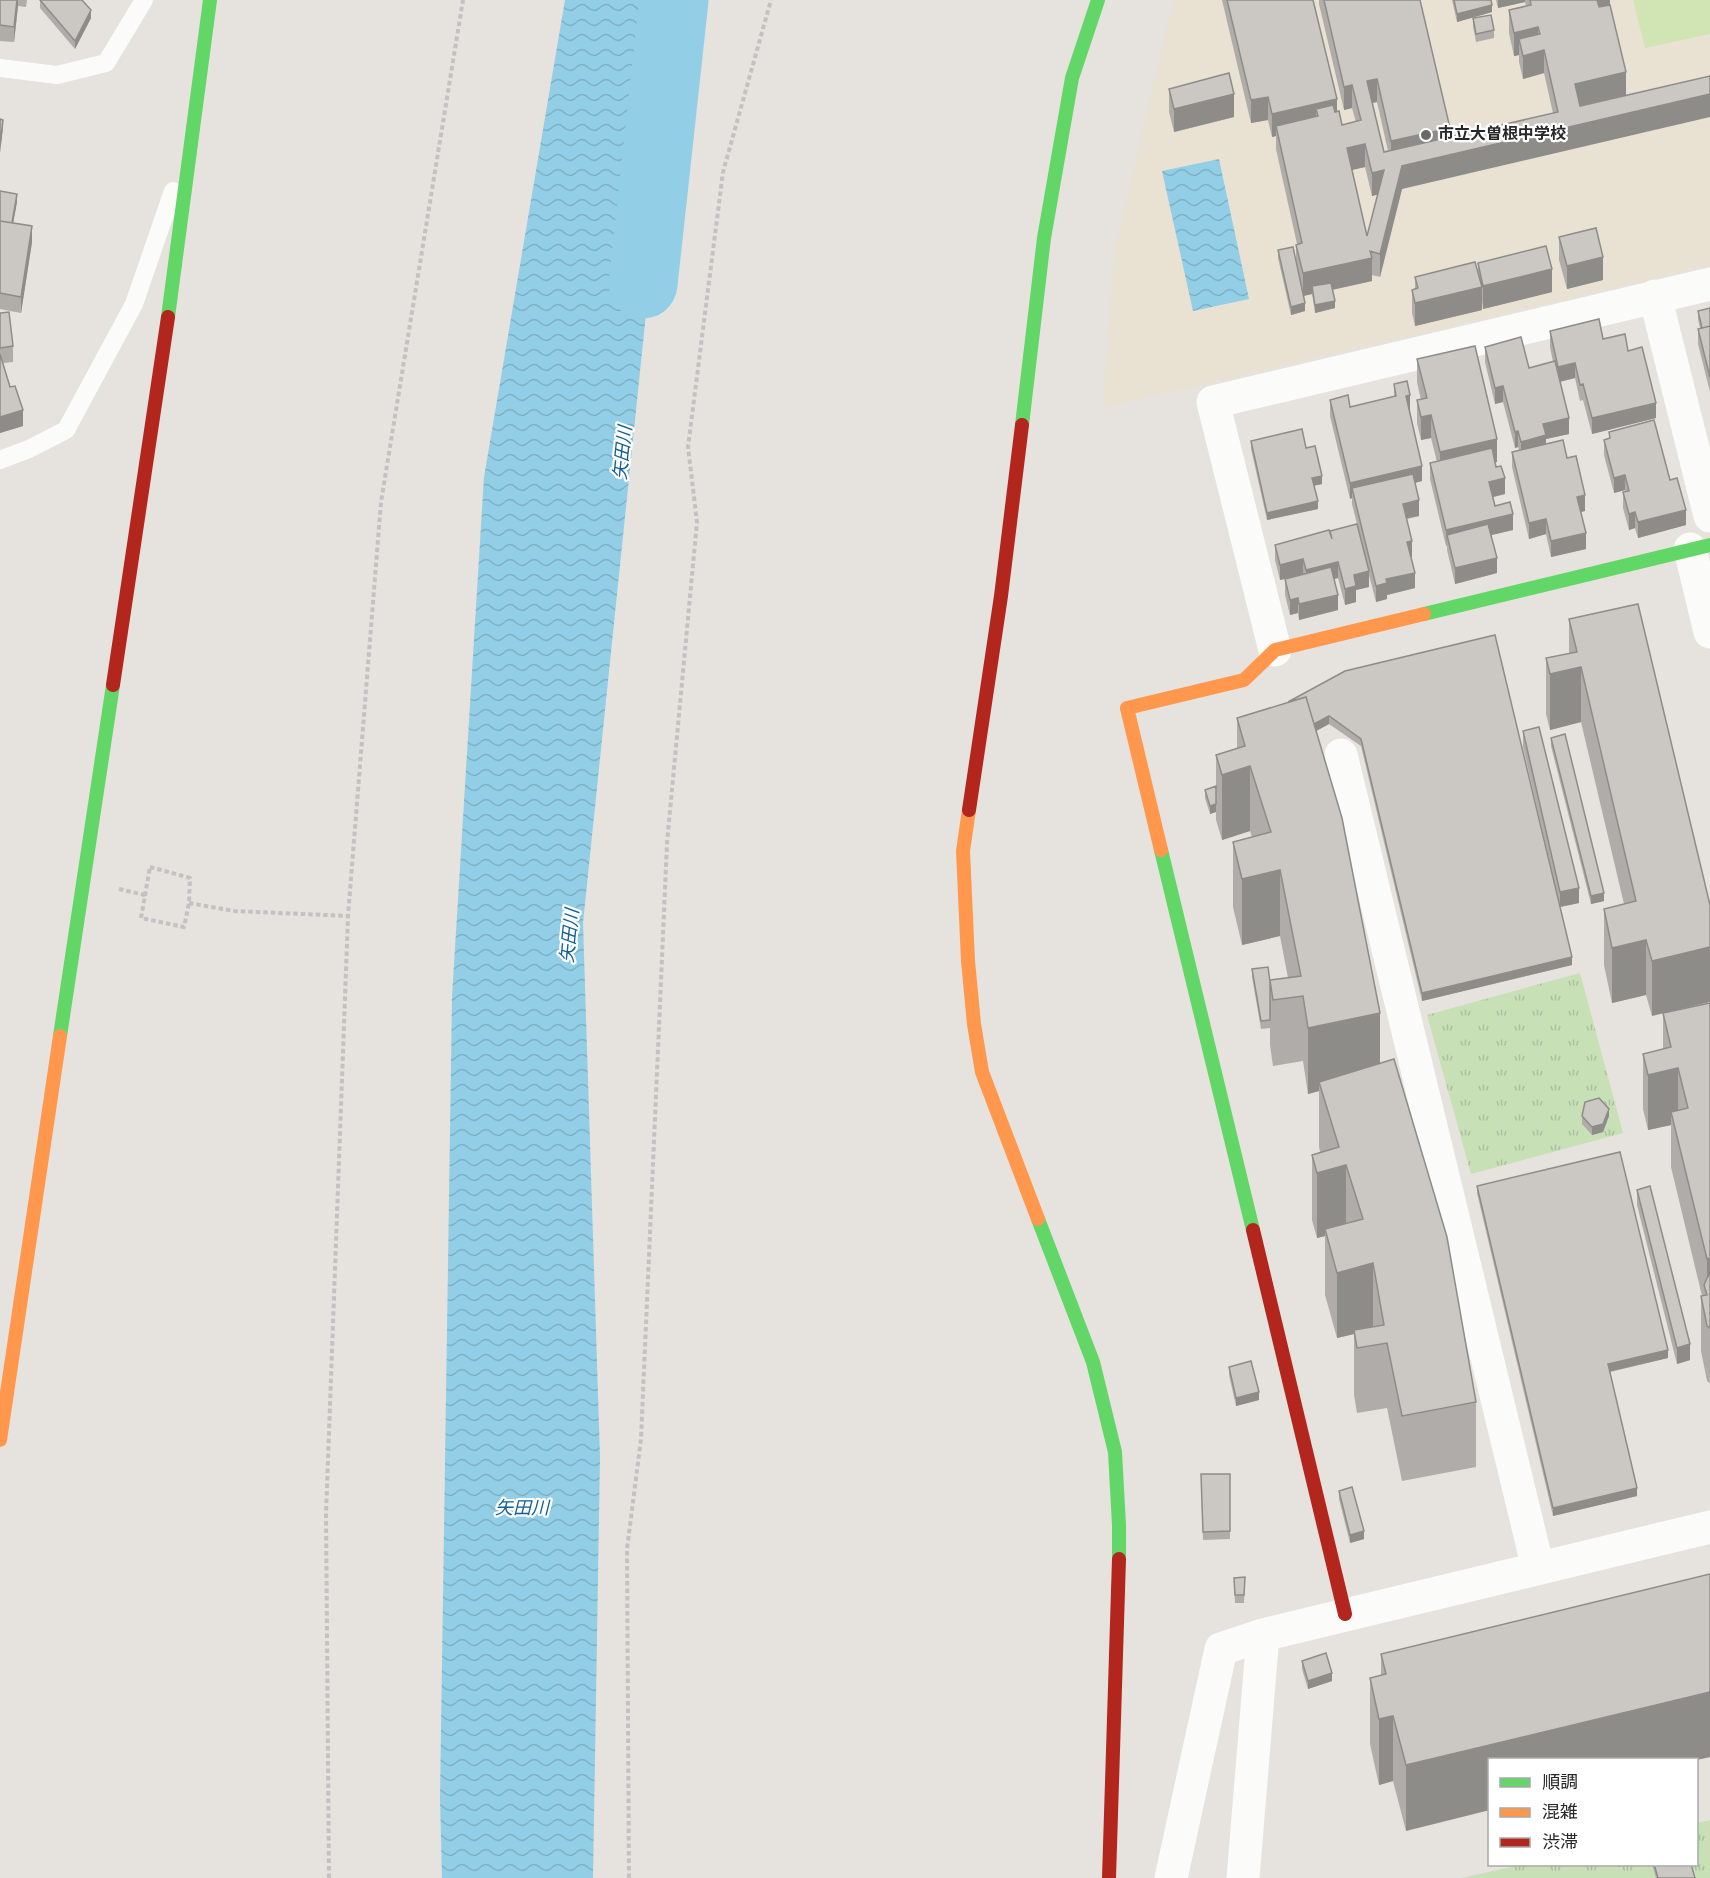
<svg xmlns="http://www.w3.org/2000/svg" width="1710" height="1878" font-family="Overpass,'Noto Sans JP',sans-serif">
<defs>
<pattern id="park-tufts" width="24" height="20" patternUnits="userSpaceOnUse" patternTransform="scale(1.5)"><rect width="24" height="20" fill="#c7e0b6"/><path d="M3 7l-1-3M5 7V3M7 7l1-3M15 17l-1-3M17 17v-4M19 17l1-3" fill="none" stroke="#abc09c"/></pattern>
<pattern id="water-waves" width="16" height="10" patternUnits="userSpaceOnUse" patternTransform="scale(1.5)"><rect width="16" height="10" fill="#92cee6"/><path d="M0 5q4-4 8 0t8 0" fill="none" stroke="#7eb1c5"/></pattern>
</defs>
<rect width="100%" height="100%" fill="#e6e2dd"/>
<path fill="#e9e1d2" d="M1176 0H1710V265L1103 408 1114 255 1170 15Z"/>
<path fill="url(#park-tufts)" d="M1580 973 1623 1133 1471 1174 1427 1015Z
M1710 1820V1878H1462L1520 1865 1696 1864 1697 1823Z"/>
<path fill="#d1e5b4" d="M1633 0H1710V34L1645 48Z"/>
<path fill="url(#water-waves)" d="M565 0H666L662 10 647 304 583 923 600 1457 593 1878H442L440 1798 452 997 484 477Z
M1219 159 1249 299 1193 311 1162 171Z"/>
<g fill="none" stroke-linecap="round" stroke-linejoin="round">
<path stroke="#92cee6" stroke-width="69" d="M643 284 674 0"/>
<path stroke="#c2c2c2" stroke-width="4" stroke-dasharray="4.5 3" stroke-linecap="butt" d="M150 867 190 878 189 903 184 927 141 918Z
M119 889 145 895
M189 903 234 911 348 916
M329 1878 326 1514 348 916 381 502 463 0
M629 1878 627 1549 641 1439 667 843 697 522 688 447 723 172 771 0"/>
<path stroke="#fbfbfa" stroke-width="18" d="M0 68 57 75 106 63 144 0
M0 460 29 449 66 430 134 304 173 191"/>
<path stroke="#fbfbfa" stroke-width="33" d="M1655 296 1710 516
M1690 549 1710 632
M1275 650 1213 402 1710 284
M1341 755 1538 1568
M1171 1878 1221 1649 1263 1635 1710 1527
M1243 1878 1263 1635"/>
<path stroke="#63d668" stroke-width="14" d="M168 317 210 0
M1022 425 1044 238 1072 78 1098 0
M1424 614 1710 545
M1161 850 1253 1230
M60 1036 113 685
M1038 1219 1093 1362 1115 1452 1119 1525V1559"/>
<path stroke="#ff974d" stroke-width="14" d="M969 810 963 851 968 961 974 1024 982 1072 1038 1219
M1161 850 1127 708 1244 680 1275 650 1424 614
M0 1440 60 1036"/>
<path stroke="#b3261e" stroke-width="14" d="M113 685 168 317
M969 810 1001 596 1022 425
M1253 1230 1345 1614
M1109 1878 1119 1559"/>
</g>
<path fill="#afaca9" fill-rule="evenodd" d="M0 0H27L26 7 18 6 14 42 0 41Z
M40 0 91 18 75 49 40 8Z
M1222 0H1313L1337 112 1342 125 1356 122 1352 108 1344 110 1319 4V0H1420L1450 137 1553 113 1544 73 1523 79 1519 62V55L1514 56 1509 33V10L1526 6 1525 2 1498 8 1496 0H1610V5L1626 95 1579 106 1402 189 1380 277 1372 275V281L1332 290 1335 308 1315 313 1312 294 1304 296 1305 311 1291 315 1278 258V250L1296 263V245L1297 244 1276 149V136L1272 137 1268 120 1251 123ZM1377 102 1388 151 1384 152 1372 103ZM1365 167 1372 196 1378 194 1367 236 1352 170Z
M1452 0H1491L1492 12 1457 22Z
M1473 18 1494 30V38L1476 42 1473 26Z
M1169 89 1234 117 1174 132 1169 112Z
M0 191 17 202 13 223 32 242 21 313 0 309Z
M1559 237 1603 280 1567 289 1559 260Z
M1478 263 1552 292 1483 309 1482 301V310L1415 326 1412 313V290L1415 289V277L1478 273Z
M1710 308V392L1698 344V329L1700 328 1698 319V311Z
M0 313 13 346V362L3 363 23 426 0 433Z
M1550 331 1603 339 1628 351 1656 418 1592 434 1583 400 1580 401 1575 378 1560 382 1569 434 1546 439V444L1567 458 1585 511 1581 512 1586 549 1551 557 1546 534 1529 539 1512 467V452L1519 450 1518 447 1515 448 1503 402 1495 404 1485 362V347L1529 368 1553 362 1550 347Z
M1417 359 1497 462H1495L1505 494 1493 497 1495 506 1513 530 1491 535 1497 573 1455 584 1447 550V546H1446L1430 479V463L1437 462 1431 438 1421 440 1417 423V400H1421L1417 382Z
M1394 384 1410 411H1409L1422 481 1415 483 1419 516 1407 519 1412 557H1411L1415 588 1387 595V599L1376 602 1369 575V587L1356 590V602L1345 605 1338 578 1334 579 1338 610 1299 620 1298 613 1290 615 1285 595V579L1280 580 1275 560V545L1330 534V531L1357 524 1352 504V498L1350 499 1330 416V400L1350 407 1394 396Z
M1609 432 1670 480 1686 525 1638 538 1635 528 1629 530 1623 508V492H1625V490L1614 493 1604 455V440L1609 438Z
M1251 441 1306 448 1322 484 1314 486 1318 509 1267 520 1251 449Z
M1569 619 1710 905 1652 1016 1646 995 1612 1003 1604 965V909L1624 904 1581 722 1550 730 1546 714V658L1569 653Z
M1345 671 1572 965 1422 1001 1361 746 1329 724 1316 731 1380 1063 1476 1402V1467L1402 1481 1387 1408 1357 1413 1354 1395V1334L1337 1338 1325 1295V1236L1317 1238 1312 1220V1155L1320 1152 1319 1147V1091L1308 1094 1303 1061 1273 1066 1270 1045V1028L1261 1029 1252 977V969L1270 982 1288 978 1280 936 1242 945 1233 907V842L1252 837 1250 831 1222 840 1216 820V812L1210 814 1205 798V790L1216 786V755L1237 748V718L1288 702Z
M1523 731 1579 903 1560 907 1523 747Z
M1551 738 1604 901 1591 904 1551 746Z
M1710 1003V1383L1707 1381 1701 1351V1296H1702L1671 1167V1125L1648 1130 1643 1109V1054L1663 1049V1013Z
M1582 1116H1609L1603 1132 1592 1135 1582 1124Z
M1477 1186 1668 1358 1610 1372 1637 1496 1553 1516 1477 1193Z
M1637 1190 1690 1360 1677 1364 1637 1205Z
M1229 1367 1259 1400 1236 1406 1229 1375Z
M1201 1474H1230V1539L1203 1540Z
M1339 1491 1364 1539 1350 1543 1339 1499Z
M1710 1574V1757L1696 1760H1490L1406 1831 1393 1781 1379 1785 1370 1744V1678L1381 1676V1654Z
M1245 1577 1244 1603H1235L1234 1578Z
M1302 1661 1332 1681 1308 1689 1302 1669Z
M1652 1864H1691L1695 1878H1656Z"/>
<path fill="#8e8c89" d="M17 0H18V6L14 42V27Z
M1498 0H1525V2L1498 8Z
M1595 0H1610V10L1595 13Z
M1492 5V12L1457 22V14Z
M91 10V18L75 49V41Z
M1538 27V50L1519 39V55L1514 56V33Z
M1544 50V73L1523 79V56Z
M1626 72V95L1575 107V84Z
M1377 79V102L1367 104V81Z
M1352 85V108L1344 110V87Z
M1234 94V117L1174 132V109Z
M1710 94V117L1402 189 1380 277V254L1402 166Z
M1268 97V120L1251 123V100Z
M1337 99V122L1318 116 1316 109V127L1276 126V136L1272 137V114Z
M3 120V128L0 153V145Z
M1450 128V151L1391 164V141Z
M1365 144V167L1347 171V148Z
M1384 170V193L1372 196V173Z
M17 194V202L11 235V227Z
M32 226V242L21 313V297Z
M1603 257V280L1567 289V266Z
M1372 258V281L1313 294 1312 286V294L1303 296V273Z
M1552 269V292L1483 309V286Z
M1482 287V310L1415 326V303Z
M1335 301V308L1315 313V305Z
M1305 303V311L1291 315V307Z
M1575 363V378L1558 382V367Z
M1503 386V402L1495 404V388Z
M1410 395V411H1406V396Z
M1656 403V418L1592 434V418Z
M23 410V426L0 433V417Z
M1431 415V438L1421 440V417Z
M1569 418V434L1546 439V451L1521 458V442L1543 424Z
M1518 431V447L1515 448V432Z
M1497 439V462L1440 475V452Z
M1422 466V481L1354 498 1352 488V498L1350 499V483Z
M1625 475V490L1614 493V478Z
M1322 476V484L1312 486V478Z
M1505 478V494L1489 498V482Z
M1585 495V511L1577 513V497Z
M1419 500V516L1403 519V504Z
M1318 501V509L1267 520V513Z
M1686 510V525L1638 538V522Z
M1635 512V528L1629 530V514Z
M1513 514V530L1449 545 1447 535 1446 546V530Z
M1546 519V534L1529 539V523Z
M1586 533V549L1551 557V541Z
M1412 541V557L1407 558V542Z
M1497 558V573L1455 584V568Z
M1303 559V574L1280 580V565Z
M1338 562V578L1306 586V570Z
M1369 571V587L1356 590V602L1345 605V589L1354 575Z
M1415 573V588L1387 595V599L1376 602V586L1386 579Z
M1338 595V610L1299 620V604Z
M1298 598V613L1290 615V600Z
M1581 667V722L1550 730V674Z
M1329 716V724L1292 744V736Z
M1250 766V831L1222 840V775Z
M1216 804V812L1210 814V806Z
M1280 870V936L1242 945V879Z
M1579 888V903L1560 907V892Z
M1604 893V901L1591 904V896Z
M1646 940V995L1612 1003V948Z
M1710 947V1002L1652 1016V961Z
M1572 957V965L1422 1001V993Z
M1380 1013V1079L1319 1082V1091L1308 1094V1028Z
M1678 1068V1123L1671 1112V1125L1648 1130V1075Z
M1609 1109V1116L1603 1132 1592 1135V1127Z
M1346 1165V1230L1325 1229V1236L1317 1238V1173Z
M1710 1258V1313L1707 1314V1259Z
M1373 1263V1329L1354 1330V1334L1337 1338V1273Z
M1690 1344V1360L1677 1364V1348Z
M1668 1350V1358L1608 1372V1364Z
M1259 1392V1400L1236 1406V1398Z
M1637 1488V1496L1553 1516V1508Z
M1364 1531V1539L1350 1543V1535Z
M1332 1673V1681L1308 1689V1681Z
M1710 1692V1757L1696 1760H1490V1810L1406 1831V1765Z
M1393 1716V1781L1379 1785V1719Z
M1618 1864H1629L1618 1867Z"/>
<path fill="#cbc8c4" stroke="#8e8c89" stroke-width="1.5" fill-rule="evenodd" d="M0 0H17L14 27 0 25Z
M40 0H82L91 10 75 41Z
M1227 0H1313L1337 99 1272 114 1268 97 1251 100Z
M1324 0H1420L1450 128 1391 141 1377 79 1367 81 1384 152 1558 112 1544 50 1523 56 1519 39 1540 34 1538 27 1514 33 1509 10 1531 5 1530 0H1597L1599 7 1610 5 1626 72 1575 84 1580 106 1710 76V94L1402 166 1380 254 1370 251 1372 258 1303 273 1296 245 1302 243 1276 126 1318 116 1316 109 1333 105 1335 112 1339 111 1342 125 1361 120 1352 85 1344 87ZM1365 144 1372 173 1384 170 1367 236 1347 148Z
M1454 0H1491L1492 5 1457 14Z
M1491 15 1494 30 1476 34 1473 18Z
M1229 73 1234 94 1174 109 1169 89Z
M0 119 3 120 0 145Z
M0 191 17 194 12 223 0 221Z
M0 221 32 226 21 297 0 293Z
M1596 228 1603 257 1567 266 1559 237Z
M1546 246 1552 269 1483 286 1478 263Z
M1293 247 1305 303 1291 307 1278 250Z
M1475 262 1482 287 1415 303 1412 290 1418 288 1415 277Z
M1331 283 1335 301 1315 305 1312 286Z
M1710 308V326L1702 328 1698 311Z
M9 312 13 346 0 348V313Z
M1599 319 1603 339 1625 334 1628 351 1642 347 1656 403 1592 418 1583 384 1580 385 1575 363 1558 367 1550 331Z
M1710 326V377L1698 329Z
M1521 337 1529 368 1555 361 1569 418 1543 424 1546 435 1521 442 1518 431 1515 432 1503 386 1495 388 1485 347Z
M1475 346 1497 439 1440 452 1431 415 1421 417 1417 400 1427 398 1417 359Z
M0 354 10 387 15 386 23 410 0 417Z
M1407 381 1410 395 1406 396 1422 466 1350 483 1330 400 1348 395 1350 407 1396 396 1394 384Z
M1654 420 1670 480 1677 478 1686 510 1638 522 1635 512 1629 514 1623 492 1629 491 1625 475 1614 478 1604 440 1610 438 1609 432Z
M1302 429 1306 448 1315 446 1322 476 1312 478 1318 501 1267 513 1251 441Z
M1563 440 1567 458 1576 456 1585 495 1577 497 1586 533 1551 541 1546 519 1529 523 1512 452Z
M1492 448 1496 467 1501 466 1505 478 1489 482 1495 506 1510 502 1513 514 1446 530 1430 463Z
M1413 474 1419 500 1403 504 1412 541 1407 542 1415 573 1386 579 1387 583 1376 586 1352 488Z
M1357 524 1369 571 1354 575 1356 586 1345 589 1338 562 1306 570 1303 559 1280 565 1275 545 1329 530 1332 539 1330 531Z
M1488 524 1497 558 1455 568 1447 535Z
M1331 567 1338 595 1299 604 1298 598 1290 600 1285 579Z
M1638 604 1710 905V947L1652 961 1646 940 1612 948 1604 909 1636 901 1581 667 1550 674 1546 658 1577 652 1569 619Z
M1495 635 1572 957 1422 993 1361 739 1329 716 1314 724 1306 697 1288 702 1345 671Z
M1306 697 1342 818 1380 1013 1308 1028 1303 996 1273 1000 1270 980 1301 976 1280 870 1242 879 1233 842 1271 832 1250 766 1222 775 1216 755 1245 746 1237 718Z
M1539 727 1579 888 1560 892 1523 731Z
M1565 734 1604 893 1591 896 1551 738Z
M1216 786V804L1210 806 1205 790Z
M1268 967 1270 982V1020L1261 1021 1252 969Z
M1710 1003V1258L1707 1259 1671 1112 1688 1108 1678 1068 1648 1075 1643 1054 1671 1047 1663 1013Z
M1394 1059 1447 1237 1476 1402 1402 1416 1387 1343 1357 1348 1354 1330 1384 1325 1373 1263 1337 1273 1325 1229 1363 1219 1346 1165 1317 1173 1312 1155 1339 1147 1319 1082Z
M1599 1098 1609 1109 1603 1124 1592 1127 1582 1116 1585 1102Z
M1620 1152 1668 1350 1608 1364 1637 1488 1553 1508 1477 1186Z
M1650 1186 1690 1344 1677 1348 1637 1190Z
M1708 1276H1710V1328L1707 1326 1701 1296 1707 1295 1704 1285Z
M1251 1361 1259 1392 1236 1398 1229 1367Z
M1201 1474H1230V1531L1203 1532Z
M1352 1487 1364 1531 1350 1535 1339 1491Z
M1710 1574V1692L1406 1765 1393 1716 1379 1719 1370 1678 1386 1674 1381 1654Z
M1245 1577 1244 1595H1235L1234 1578Z
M1326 1653 1332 1673 1308 1681 1302 1661Z
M1654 1864H1691L1695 1878H1658Z"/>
<circle fill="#6a6867" stroke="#fff" stroke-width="2" cx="1426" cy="135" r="6"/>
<g text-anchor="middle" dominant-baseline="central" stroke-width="4.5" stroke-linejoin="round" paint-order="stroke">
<g font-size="16" font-weight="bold" fill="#272727" stroke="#fff" text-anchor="start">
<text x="1438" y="135">市立大曽根中学校</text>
</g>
<g font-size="18" font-style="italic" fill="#116192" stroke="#fff">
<text transform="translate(624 453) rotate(-84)">矢田川</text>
<text transform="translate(571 936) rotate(-84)">矢田川</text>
<text x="522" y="1509">矢田川</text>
</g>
</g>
<rect x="1488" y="1758" width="210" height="108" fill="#ffffff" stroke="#a9a9a9" stroke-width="1.5"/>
<rect x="1500" y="1778" width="30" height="9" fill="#63d668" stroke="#a9a9a9" stroke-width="1.5"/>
<text x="1542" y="1788" font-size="18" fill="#272727">順調</text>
<rect x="1500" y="1808" width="30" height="9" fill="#ff974d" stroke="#a9a9a9" stroke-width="1.5"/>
<text x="1542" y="1818" font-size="18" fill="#272727">混雑</text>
<rect x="1500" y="1838" width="30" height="9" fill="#b3261e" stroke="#a9a9a9" stroke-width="1.5"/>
<text x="1542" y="1848" font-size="18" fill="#272727">渋滞</text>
</svg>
